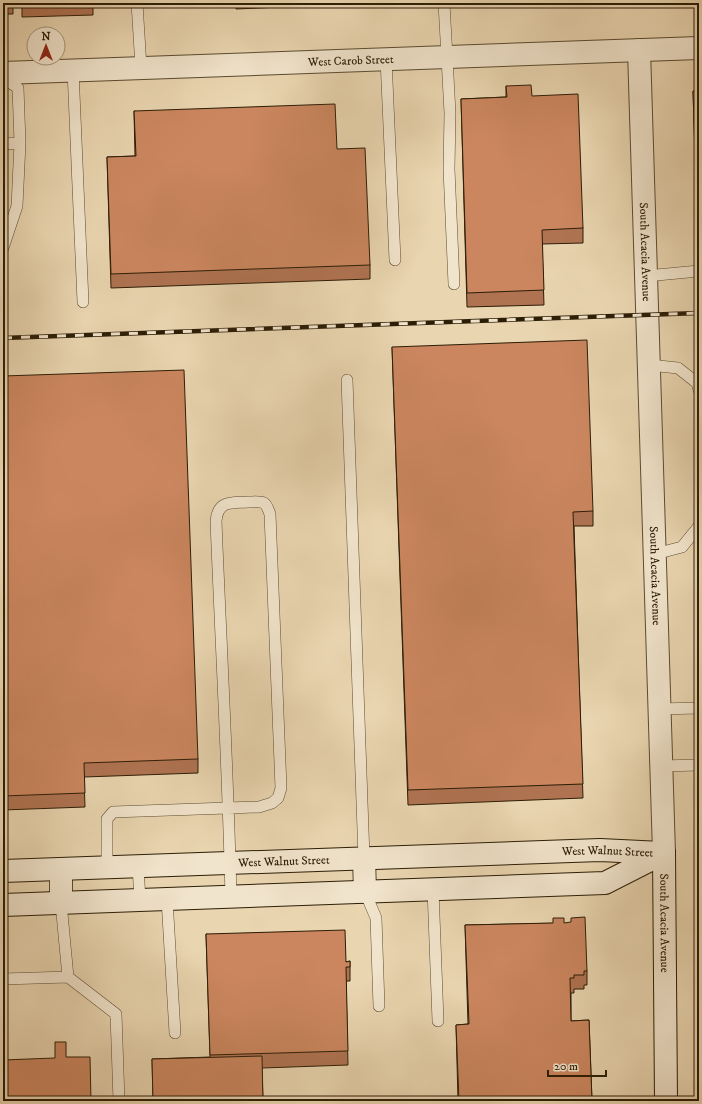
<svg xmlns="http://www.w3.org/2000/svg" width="702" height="1104" font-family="'IM FELL DW Pica',serif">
<rect width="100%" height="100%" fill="#e9d5b0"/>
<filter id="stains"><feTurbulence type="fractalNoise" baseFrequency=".005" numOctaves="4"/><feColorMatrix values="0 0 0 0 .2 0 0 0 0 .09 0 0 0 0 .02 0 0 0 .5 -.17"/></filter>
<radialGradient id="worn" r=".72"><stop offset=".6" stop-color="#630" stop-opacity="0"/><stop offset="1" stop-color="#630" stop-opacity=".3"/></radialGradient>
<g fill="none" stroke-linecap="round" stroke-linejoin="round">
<defs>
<path id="lane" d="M137 3 141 67
M444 3 450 113 449 169 454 284
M386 59 395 260
M73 70 83 302
M3 78 18 88 20 143 3 144
M3 248 17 206 20 143
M646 276 699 271
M649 365 678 368 697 383 699 390
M347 380 364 858
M655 554 682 547 699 526
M659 709 699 708
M661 766 699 765
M138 866 140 900
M107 867V819L113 812 259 807 272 803 278 798 281 788 270 514C268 510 268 506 264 503 260 501 253 502 248 502 231 503 218 500 216 521 221 646 228 771 231 897
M433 889 438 1021
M365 892 376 918 379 1006
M167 899 175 1033
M61 903 68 977 116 1014 119 1101
M3 979 68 977"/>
<g id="street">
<path id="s1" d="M639 50 664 853"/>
<path id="s2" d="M3 73 699 48"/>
<path d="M364 858 365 892"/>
<path d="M61 869V903"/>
</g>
<g id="secondary">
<path id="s3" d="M664 853 666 1101"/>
<path id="s4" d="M3 871 600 850 662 853"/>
<path d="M3 905 605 883 664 853"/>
</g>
</defs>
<use href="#lane" stroke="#5b4b30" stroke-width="12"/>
<use href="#street" stroke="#5b4b30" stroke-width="24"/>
<use href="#secondary" stroke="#2c1d06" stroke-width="24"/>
<use href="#lane" stroke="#f1e4cc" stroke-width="11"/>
<use href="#street" stroke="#f1e4cc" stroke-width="22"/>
<use href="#secondary" stroke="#f1e4cc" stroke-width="22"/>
<defs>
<path id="rail" d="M3 338 699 313"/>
</defs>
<use href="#rail" stroke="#2c1d06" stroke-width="4.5"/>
<use href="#rail" stroke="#f1e4cc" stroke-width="3" stroke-dasharray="9" stroke-linecap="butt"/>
</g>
<path fill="#af7352" stroke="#2c1d06" d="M3 3H13V14H3Z
M22 3H93V15L22 17Z
M236 3H326V5L236 9Z
M506 86 532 96 583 228V243L542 244 544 305 467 307 461 99 506 97Z
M693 91H699V255H698Z
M134 111 337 149 370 265V279L111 288 107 157 135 156Z
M392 347 593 511V526H574L583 798 408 805Z
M3 376 198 759V773L84 777 85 807 3 810Z
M564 923 587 971V985H584V989H574V993H571V1021L589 1020 592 1101H458L456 1025 468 1024 465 925Z
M206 934 346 962 350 961V981H346L348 1065 262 1068 263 1101H153L152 1059 210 1057Z"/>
<path fill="#cb865f" stroke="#2c1d06" d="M531 85 532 96 578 94 583 228 542 230 544 290 467 293 461 99 507 97 506 86Z
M693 91H699V241H698Z
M335 104 337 149 365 148 370 265 111 274 107 157 136 156 134 111Z
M587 340 593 511 573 512 583 784 408 790 392 347Z
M184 370 198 759 84 763 85 793 3 796V376Z
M585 917 587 971H584V975H574V978H570L571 1021 589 1020 592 1101H459L456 1025 469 1024 465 925 553 923V918H564V923L571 922V918Z
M345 930 346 962 350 961V967H346L348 1051 210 1055 206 934Z
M55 1042H66V1057H90L91 1101H3V1060L55 1058Z
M262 1056 263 1101H153L152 1059Z"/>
<g text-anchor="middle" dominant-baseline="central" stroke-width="3.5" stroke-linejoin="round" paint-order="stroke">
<g font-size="12" fill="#2c1d06" stroke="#f1e4cc">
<text stroke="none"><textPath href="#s2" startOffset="348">West Carob Street</textPath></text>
<text stroke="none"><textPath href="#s1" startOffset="202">South Acacia Avenue</textPath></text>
<text stroke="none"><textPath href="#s1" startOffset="526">South Acacia Avenue</textPath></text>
<text stroke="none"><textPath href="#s4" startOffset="605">West Walnut Street</textPath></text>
<text stroke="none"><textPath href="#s4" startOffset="281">West Walnut Street</textPath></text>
<text stroke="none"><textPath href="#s3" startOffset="70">South Acacia Avenue</textPath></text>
</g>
</g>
<rect width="702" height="1104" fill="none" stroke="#e9d5b0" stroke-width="16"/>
<rect x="4" y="4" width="694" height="1096" fill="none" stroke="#2c1d06" stroke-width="2"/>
<rect x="8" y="8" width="686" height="1088" fill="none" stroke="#2c1d06"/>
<g transform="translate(46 46)"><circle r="19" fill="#f1e4cc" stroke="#a2947d"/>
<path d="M0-3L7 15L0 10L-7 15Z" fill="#8f2418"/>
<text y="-6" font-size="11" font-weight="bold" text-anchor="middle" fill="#2c1d06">N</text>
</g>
<path d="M548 1070v6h58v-6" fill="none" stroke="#2c1d06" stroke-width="2"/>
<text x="554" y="1070" font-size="12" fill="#2c1d06" stroke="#f1e4cc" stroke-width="3" paint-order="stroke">20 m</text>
<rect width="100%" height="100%" filter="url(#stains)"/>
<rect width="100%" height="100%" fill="url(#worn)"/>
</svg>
